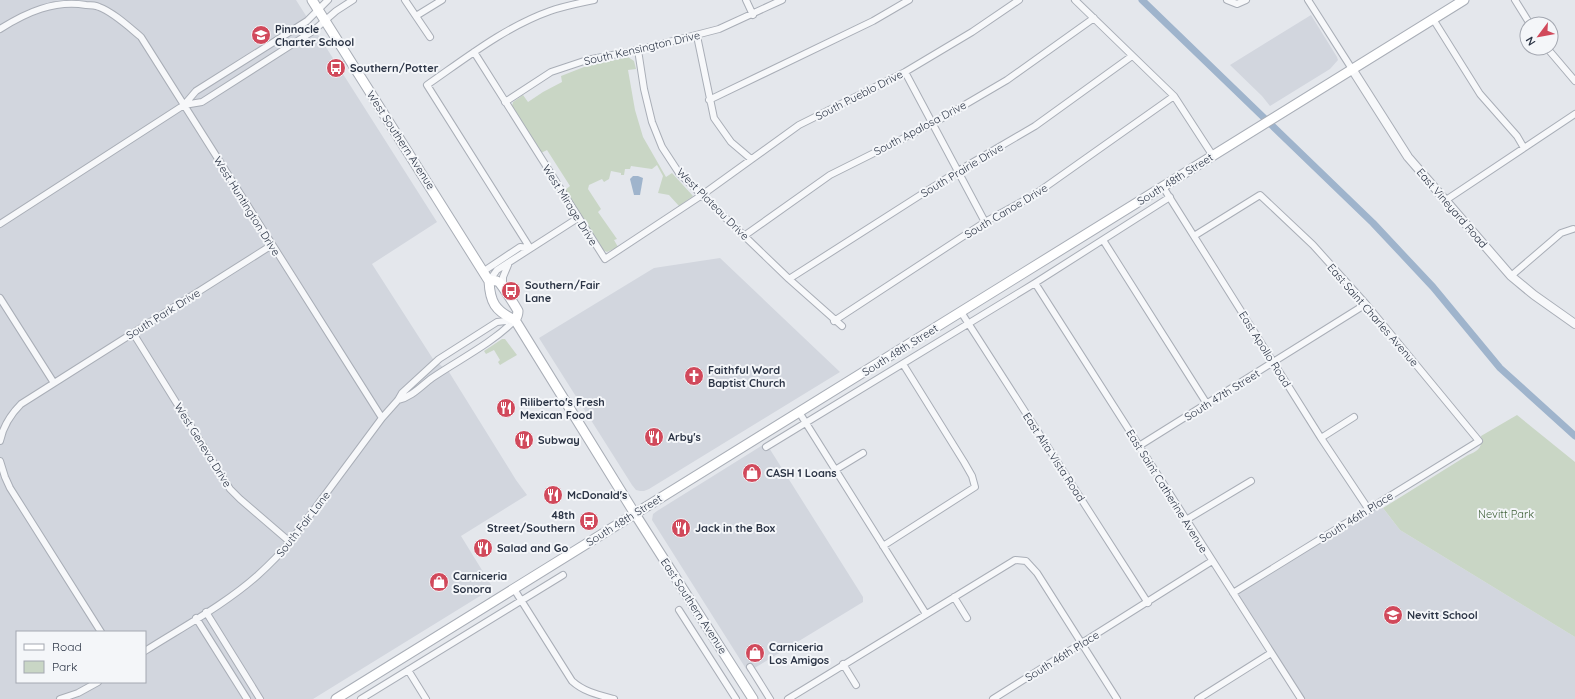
<svg xmlns="http://www.w3.org/2000/svg" width="1575" height="699" font-family="Quicksand,sans-serif">
<rect width="100%" height="100%" fill="#e4e7ec"/>
<path fill="#d2d6de" fill-rule="evenodd" d="M0 0H296L437 222 372 264 433 359 449 372 516 480 527 495 461 536 493 588 313 699H0ZM17 632H145V682H17Z
M1311 15 1337 57 1338 60 1330 69 1270 106 1262 96 1230 65Z
M720 258 840 372 649 489 644 491H640L636 490 632 485 539 338 654 268Z
M766 443 863 597V602L748 672 652 520 653 514 657 511Z
M1379 503 1400 530 1575 637V699H1301L1233 593Z"/>
<path fill="#c9d6c5" d="M628 57 634 61 636 69 628 70 635 110 643 137 666 177 672 173 693 196 679 206 669 195 658 193 663 176 657 165 652 169 631 166 630 169H625L624 175H621V173L611 171 609 179 604 182 602 179 589 185 588 189 601 209 598 212 617 239 614 240 618 247 607 252 603 250 565 190 570 186 547 150 541 153 512 106 513 102 523 95 528 102 543 92 562 82 561 76 584 67Z
M502 339H505L517 355 500 365 498 362 500 360 494 350 486 354 484 351Z
M1517 415 1575 462V637L1400 530 1383 508 1468 455C1478 451 1483 447 1481 436Z"/>
<path fill="#9fb4cc" d="M633 176H638L643 178 640 195H634L630 179Z"/>
<g fill="none" stroke-linecap="round" stroke-linejoin="round">
<path stroke="#9fb4cc" stroke-width="7" d="M1142 0 1373 223 1433 287 1500 368 1575 436"/>
<defs>
<path id="minor" d="M405 0 430 37
M746 0 753 15
M1075 0 1174 96 1213 156
M1227 0 1237 4 1246 0
M1308 0 1352 69
M1515 0 1530 24
M416 16 442 0
M1433 19 1480 94 1517 136 1524 148
M0 29C27 12 54 0 86 5 90 5 95 5 99 7 113 12 129 27 141 37L382 418
M697 36 714 118 731 142 751 159
M1547 48 1575 81
M638 50 644 89 652 122 662 147 679 173 789 279 842 326
M474 52 605 259 702 195 799 125 905 72 972 32 1019 0
M905 72 985 222
M709 100 873 21 909 0
M505 102 551 72 587 60 638 50 719 29 782 0
M184 105 202 102 313 31 336 11 353 0
M1163 187 1321 438 1369 510
M1446 200 1575 114
M0 224 184 105 196 91 307 21 328 0
M744 236 830 175 932 124 1007 80 1094 18
M1194 236 1260 195 1313 245 1366 304 1479 441 1233 593
M1103 240 1207 404
M530 248 427 85C466 58 505 27 550 11 564 6 580 3 594 0
M484 271 520 247 530 248
M1511 276 1561 233 1573 229
M789 279 958 171 1035 126 1132 56
M489 281 497 270 578 218
M1035 283 1301 699
M503 286V277L508 265
M0 298 54 383
M961 312 1148 603
M834 321 985 222 1034 195 1174 96
M133 333 230 489 240 499 290 542
M398 400C412 397 421 386 432 378 460 359 491 344 515 320
M799 412 926 614
M1321 438 1354 417
M0 441C3 427 10 415 21 404L272 245
M1139 446 1366 304
M766 447 1035 283 1170 197
M0 461 5 477 10 488 101 632
M835 470 863 453
M1186 520 1251 481
M883 546 975 487 972 476 964 462 903 364
M514 589 572 681C584 692 599 695 614 699
M954 597 967 618
M679 610 736 699
M206 612 260 699
M196 618 247 699
M145 651C181 628 226 604 258 575 269 565 280 554 290 542L382 418 398 400 402 393 439 359 497 322 515 320
M843 664 856 685
M750 667 770 699
M408 670 426 699
M60 699 78 693 98 682
M361 699 563 575
M788 699 1015 560 1026 561 1037 573 1117 699
M993 699 1212 561
M1198 699 1271 653"/>
<path id="tertiary" d="M1352 69 1408 157 1511 276 1534 295 1575 324"/>
<path id="secondary" d="M312 0 489 281C490 302 495 311 515 320L635 514 753 699
M489 281C493 280 496 280 499 282 502 285 516 307 518 311 518 315 517 317 515 320
M336 699 1464 0"/>
</defs>
<use href="#minor" stroke="#a9aeb7" stroke-width="8"/>
<use href="#tertiary" stroke="#a9aeb7" stroke-width="10"/>
<use href="#secondary" stroke="#a9aeb7" stroke-width="11"/>
<use href="#minor" stroke="#f7f8fa" stroke-width="6"/>
<use href="#tertiary" stroke="#f7f8fa" stroke-width="8"/>
<use href="#secondary" stroke="#fff" stroke-width="9"/>
</g>
<defs>
<symbol id="school-disc" viewBox="-11 -11 22 22"><circle r="9.5" fill="#d1495b" stroke="#f4f6f9"/><path d="M0-5L7-2L0 1L-7-2ZM-4 1L0 2.5L4 1V4Q0 6-4 4Z" fill="#fff"/></symbol>
<symbol id="bus-disc" viewBox="-11 -11 22 22"><circle r="9.5" fill="#d1495b" stroke="#f4f6f9"/><path d="M-5-6H5V4H4V6H2V4H-2V6H-4V4H-5ZM-3.5-4V0h7V-4ZM-3.5 1.2v1.5H-2V1.2ZM2 1.2v1.5H3.5V1.2Z" fill="#fff"/></symbol>
<symbol id="church-disc" viewBox="-11 -11 22 22"><circle r="9.5" fill="#d1495b" stroke="#f4f6f9"/><path d="M-1.2-6h2.4v3.5h3.3v2.4h-3.3V6h-2.4V-.1h-3.3v-2.4h3.3Z" fill="#fff"/></symbol>
<symbol id="restaurant-disc" viewBox="-11 -11 22 22"><circle r="9.5" fill="#d1495b" stroke="#f4f6f9"/><path d="M-5-6h1v4h1v-4h1v4h1v-4h1v5L-1.5 .5V6h-2V.5L-5-1ZM5-6V6H3V1.5H1.5Q1.5-4 5-6Z" fill="#fff"/></symbol>
<symbol id="shop-disc" viewBox="-11 -11 22 22"><circle r="9.5" fill="#d1495b" stroke="#f4f6f9"/><path d="M-5-2.5h2.3a2.7 3.5 0 0 1 5.4 0H5L5.5 6h-11ZM-1.5-2.5h3a1.5 2.3 0 0 0-3 0Z" fill="#fff"/></symbol>
</defs>
<g fill-rule="evenodd">
<use href="#school-disc" x="250" y="24" width="22" height="22"/>
<use href="#bus-disc" x="325" y="57" width="22" height="22"/>
<use href="#bus-disc" x="500" y="280" width="22" height="22"/>
<use href="#church-disc" x="683" y="365" width="22" height="22"/>
<use href="#restaurant-disc" x="495" y="397" width="22" height="22"/>
<use href="#restaurant-disc" x="643" y="426" width="22" height="22"/>
<use href="#restaurant-disc" x="513" y="429" width="22" height="22"/>
<use href="#shop-disc" x="741" y="462" width="22" height="22"/>
<use href="#restaurant-disc" x="542" y="484" width="22" height="22"/>
<use href="#bus-disc" x="578" y="510" width="22" height="22"/>
<use href="#restaurant-disc" x="670" y="517" width="22" height="22"/>
<use href="#restaurant-disc" x="472" y="537" width="22" height="22"/>
<use href="#shop-disc" x="428" y="571" width="22" height="22"/>
<use href="#school-disc" x="1382" y="604" width="22" height="22"/>
<use href="#shop-disc" x="744" y="642" width="22" height="22"/>
</g>
<g text-anchor="middle" dominant-baseline="central" stroke-width="4" stroke-linejoin="round" paint-order="stroke">
<g font-size="11" font-weight="bold" fill="#2b3445" stroke="#f4f6f9" text-anchor="start">
<text x="275" y="29">Pinnacle<tspan x="275" dy="13">Charter School</tspan></text>
<text x="350" y="68">Southern/Potter</text>
<text x="525" y="285">Southern/Fair<tspan x="525" dy="13">Lane</tspan></text>
<text x="708" y="370">Faithful Word<tspan x="708" dy="13">Baptist Church</tspan></text>
<text x="520" y="402">Riliberto's Fresh<tspan x="520" dy="13">Mexican Food</tspan></text>
<text x="668" y="437">Arby's</text>
<text x="538" y="440">Subway</text>
<text x="766" y="473">CASH 1 Loans</text>
<text x="567" y="495">McDonald's</text>
<text x="575" y="515" text-anchor="end">48th<tspan x="575" dy="13">Street/Southern</tspan></text>
<text x="695" y="528">Jack in the Box</text>
<text x="497" y="548">Salad and Go</text>
<text x="453" y="576">Carniceria<tspan x="453" dy="13">Sonora</tspan></text>
<text x="1407" y="615">Nevitt School</text>
<text x="769" y="647">Carniceria<tspan x="769" dy="13">Los Amigos</tspan></text>
</g>
<g font-size="11" fill="#2b3445" stroke="#f4f6f9">
<text transform="translate(642 48) rotate(-13)">South Kensington Drive</text>
<text transform="translate(859 95) rotate(-27)">South Pueblo Drive</text>
<text transform="translate(920 128) rotate(-28)">South Apalosa Drive</text>
<text transform="translate(401 140) rotate(57)">West Southern Avenue</text>
<text transform="translate(962 170) rotate(-31)">South Prairie Drive</text>
<text transform="translate(1175 179) rotate(-32)">South 48th Street</text>
<text transform="translate(713 204) rotate(45)">West Plateau Drive</text>
<text transform="translate(570 205) rotate(58)">West Mirage Drive</text>
<text transform="translate(247 206) rotate(58)">West Huntington Drive</text>
<text transform="translate(1452 208) rotate(49)">East Vineyard Road</text>
<text transform="translate(1006 211) rotate(-31)">South Canoe Drive</text>
<text transform="translate(163 314) rotate(-32)">South Park Drive</text>
<text transform="translate(1373 315) rotate(49)">East Saint Charles Avenue</text>
<text transform="translate(1265 349) rotate(58)">East Apollo Road</text>
<text transform="translate(900 350) rotate(-32)">South 48th Street</text>
<text transform="translate(1222 395) rotate(-32)">South 47th Street</text>
<text transform="translate(203 445) rotate(58)">West Geneva Drive</text>
<text transform="translate(1054 457) rotate(57)">East Alta Vista Road</text>
<text transform="translate(1167 491) rotate(58)">East Saint Catherine Avenue</text>
<text transform="translate(1356 517) rotate(-32)">South 46th Place</text>
<text transform="translate(624 520) rotate(-32)">South 48th Street</text>
<text transform="translate(303 524) rotate(-52)">South Fair Lane</text>
<text transform="translate(694 606) rotate(57)">East Southern Avenue</text>
<text transform="translate(1062 656) rotate(-32)">South 46th Place</text>
</g>
<g font-size="11" fill="#3f6138" stroke="#f4f6f9">
<text x="1506" y="514">Nevitt Park</text>
</g>
</g>
<rect x="16" y="631" width="130" height="52" fill="#f4f6f9" stroke="#a4a8b1"/>
<rect x="24" y="644" width="20" height="6" fill="#ffffff" stroke="#a4a8b1"/>
<text x="52" y="651" font-size="12" fill="#2b3445">Road</text>
<rect x="24" y="661" width="20" height="12" fill="#c9d6c5" stroke="#a4a8b1"/>
<text x="52" y="671" font-size="12" fill="#2b3445">Park</text>
<g transform="translate(1539 36) rotate(238)"><circle r="19" fill="#f4f6f9" stroke="#a4a8b1"/>
<path d="M0-3L7 15L0 10L-7 15Z" fill="#d1495b"/>
<text y="-6" font-size="11" font-weight="bold" text-anchor="middle" fill="#2b3445">N</text>
</g>
</svg>
